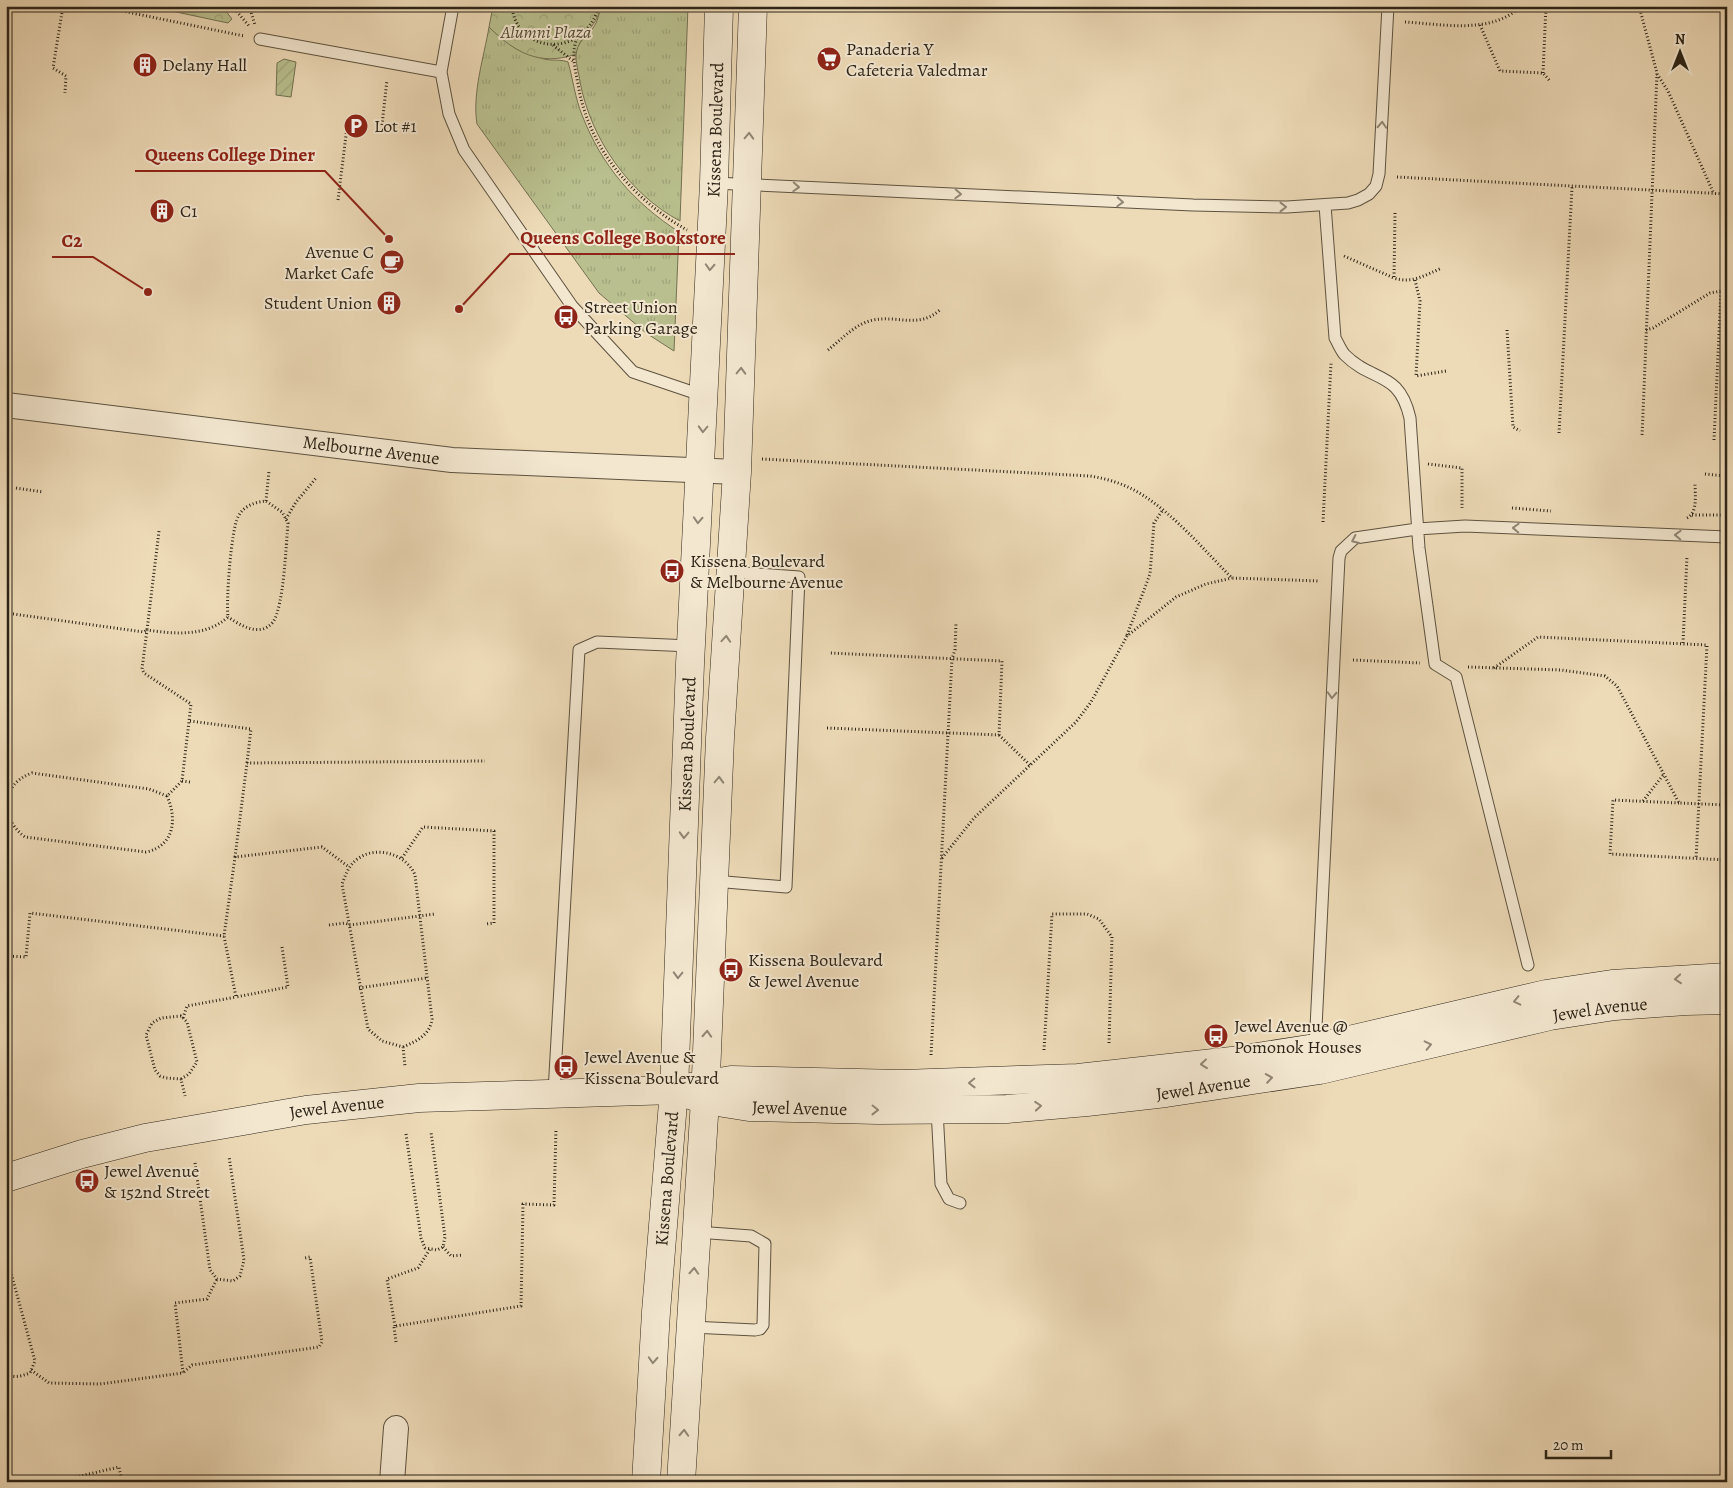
<svg xmlns="http://www.w3.org/2000/svg" width="1733" height="1488" font-family="Alegreya,serif">
<defs>
<pattern id="grass-tufts" width="24" height="20" patternUnits="userSpaceOnUse" patternTransform="scale(1.25)"><rect width="24" height="20" fill="#b9bf8e"/><path d="M3 7l-1-3M5 7V3M7 7l1-3M15 17l-1-3M17 17v-4M19 17l1-3" fill="none" stroke="#9fa47a"/></pattern>
<pattern id="park-crowns" width="20" height="18" patternUnits="userSpaceOnUse" patternTransform="scale(1.25)"><rect width="20" height="18" fill="#b9bf8e"/><path d="M2 6a3 3 0 1 1 6 0M12 15a3 3 0 1 1 6 0" fill="none" stroke="#9fa47a"/></pattern>
<pattern id="garden-furrows" width="10" height="10" patternUnits="userSpaceOnUse" patternTransform="scale(1.25)"><rect width="10" height="10" fill="#b9bf8e"/><path d="M-1 1l2-2M0 10L10 0M9 11l2-2" fill="none" stroke="#9fa47a"/></pattern>
</defs>
<rect width="100%" height="100%" fill="#eddab7"/>
<filter id="stains"><feTurbulence type="fractalNoise" baseFrequency=".004" numOctaves="4"/><feColorMatrix values="0 0 0 0 .2 0 0 0 0 .09 0 0 0 0 .02 0 0 0 .5 -.17"/></filter>
<radialGradient id="worn" r=".72"><stop offset=".6" stop-color="#630" stop-opacity="0"/><stop offset="1" stop-color="#630" stop-opacity=".3"/></radialGradient>
<path fill="url(#grass-tufts)" stroke="#737252" d="M601 6H688L680 221C629 194 591 139 580 82 579 73 575 62 576 52 578 41 587 37 593 28 598 21 599 14 601 6Z
M489 27C507 44 520 52 544 59 552 61 560 59 568 62 573 79 575 98 582 115 602 166 633 202 679 232L674 351 646 333 599 293 477 124C472 93 484 57 489 27Z"/>
<path fill="url(#park-crowns)" stroke="#737252" d="M148 6H222L232 19 228 23Z
M493 6H601V7C596 29 579 35 576 54 540 67 514 52 489 27Z"/>
<path fill="url(#garden-furrows)" stroke="#737252" d="M284 59 296 62 291 97 276 95 277 63Z"/>
<g fill="none" stroke-linecap="round" stroke-linejoin="round">
<defs>
<path id="lane" d="M260 39 441 72 453 6
M441 72 449 114 464 150 572 306 633 372 704 396
M714 183 1193 205 1287 207 1348 203 1358 200 1369 194 1376 186 1379 174 1388 6
M1325 205 1335 338C1338 343 1341 351 1345 355 1373 383 1399 370 1410 418L1419 548 1435 664 1456 677 1528 965
M714 881 786 887 799 577 731 572
M1315 1048 1339 558 1341 551 1355 538 1417 529 1465 526 1727 537
M554 1092 579 650 597 642 691 646
M937 1110 941 1184 949 1199 960 1203
M691 1327 755 1330 760 1329 763 1325 765 1244 751 1236 697 1232"/>
<g id="street">
<path id="s1" d="M6 405 452 460 737 472"/>
<path d="M392 1482 396 1428"/>
</g>
<g id="secondary">
<path id="s2" d="M687 1094 705 1100 749 1107 878 1110 1007 1109 1087 1102 1166 1093 1320 1070 1550 1016 1615 1006 1686 1001 1727 1000"/>
<path id="s3" d="M6 1178 82 1154 145 1138 306 1110 419 1098 674 1090 731 1080 902 1084 1078 1078 1232 1061 1315 1048 1546 994 1612 984 1727 977"/>
<path id="s4" d="M646 1482 656 1312 674 1090 690 664 714 183 719 6"/>
<path d="M681 1482 705 1100 720 738 737 472 753 6"/>
</g>
</defs>
<use href="#lane" stroke="#5d523f" stroke-width="13"/>
<use href="#street" stroke="#5d523f" stroke-width="26"/>
<use href="#secondary" stroke="#2d2417" stroke-width="29"/>
<path stroke="#2d2417" stroke-width="3" stroke-dasharray="1 2.5" stroke-linecap="butt" d="M63 6 53 68 66 76 65 93
M98 6 244 36
M232 6 250 27
M252 6 251 12 255 25
M512 6C516 54 584 60 599 6
M1639 6 1657 73 1642 437
M1405 22C1442 24 1492 35 1521 6
M1480 25 1500 71 1543 73 1550 81
M577 38C571 54 575 68 578 84 588 147 632 199 687 230
M553 45 573 61
M1543 73 1546 6
M1657 74 1668 91 1714 194
M382 125 387 80
M1397 177 1727 194
M338 200 348 119
M1395 213 1394 278C1412 284 1425 275 1442 268
M1344 256 1394 278
M1415 280 1420 301 1416 376 1446 371
M1507 330 1513 427 1520 431
M1646 330 1653 328 1710 293 1721 291 1727 287
M828 350C842 339 855 324 873 320 898 315 918 329 940 310
M1559 433 1572 187
M1714 440 1721 291
M762 459 1090 476C1108 479 1125 484 1141 494 1175 515 1204 550 1232 578L1319 581
M1428 464 1462 468V508
M1705 474 1724 476
M16 488 43 492
M266 501 269 471
M1512 508 1551 511
M1692 515H1724
M1687 518C1698 513 1695 494 1695 483
M286 519 296 502 317 477
M1323 522 1331 363
M6 613 144 632 147 630 159 531
M1127 635 1150 574 1154 523 1162 511
M1683 643 1687 556
M1353 660 1420 663
M1468 667 1561 670 1605 676 1617 686 1679 803 1727 805
M1494 668 1538 637 1707 645 1696 859
M190 721 251 729 247 763
M827 728 999 735 1002 661 830 653
M999 735 1031 766
M182 781 190 782
M167 796C177 818 175 846 146 852L25 837C0 819 0 784 32 773L149 789 167 796 182 781 191 704 144 673 142 669 147 630C175 634 206 637 228 617 226 601 231 530 238 517 243 506 255 502 266 501L282 512 288 523C286 544 284 606 273 622 260 638 240 625 228 617
M1643 801 1664 774
M1679 803 1613 800 1610 854 1727 860
M235 857 247 763 485 761
M402 858 423 827 494 831V923L486 924
M942 858 974 818 1076 722 1091 702 1127 636 1176 597 1206 584 1232 578
M329 925 345 923 350 925 435 914
M282 947 288 987 236 997 224 936 235 857 322 847 349 867
M6 956 26 957 30 913 224 936
M359 988 427 978
M183 1018 187 1006 236 997
M403 1047C417 1041 430 1035 432 1019L415 875C407 855 378 845 359 858 349 864 346 874 342 884L368 1029 382 1041 403 1047 405 1066
M1044 1050 1052 914H1087L1099 919 1112 937 1109 1043
M931 1055 952 659 955 650 956 623
M181 1079 189 1074 197 1062 187 1022 181 1016 161 1018 152 1023 146 1035 155 1070 160 1076 166 1078 181 1079 185 1096
M406 1134 421 1238 425 1248 437 1250 443 1247 445 1237 431 1132
M195 1163 210 1270 217 1279 233 1281 240 1276 244 1260 229 1156
M443 1247 451 1256 463 1255
M6 1254 35 1361 30 1373C21 1376 14 1379 6 1373
M395 1326 387 1279 418 1268 430 1249
M396 1342 394 1327 396 1326 521 1306 523 1204 554 1205 556 1129
M31 1370 49 1383 100 1384 183 1373 175 1303 207 1299 217 1279
M184 1372 192 1365 319 1347 322 1342 310 1257 305 1258
M55 1482 119 1467 122 1482"/>
<use href="#lane" stroke="#f3e7d0" stroke-width="11"/>
<use href="#street" stroke="#f3e7d0" stroke-width="24"/>
<use href="#secondary" stroke="#f3e7d0" stroke-width="28"/>
</g>
<defs><path id="oneway-chevron" d="M-2-3.5L2.5 0L-2 3.5" fill="none" stroke-width="1.6" stroke-linecap="round" stroke-linejoin="round" transform="scale(1.25)"/></defs>
<g stroke="#908674">
<use href="#oneway-chevron" transform="translate(1382 125) rotate(-87)"/>
<use href="#oneway-chevron" transform="translate(749 136) rotate(-88)"/>
<use href="#oneway-chevron" transform="translate(796 187) rotate(3)"/>
<use href="#oneway-chevron" transform="translate(958 194) rotate(3)"/>
<use href="#oneway-chevron" transform="translate(1120 202) rotate(3)"/>
<use href="#oneway-chevron" transform="translate(1283 207)"/>
<use href="#oneway-chevron" transform="translate(710 267) rotate(93)"/>
<use href="#oneway-chevron" transform="translate(741 371) rotate(-88)"/>
<use href="#oneway-chevron" transform="translate(703 429) rotate(92)"/>
<use href="#oneway-chevron" transform="translate(698 520) rotate(93)"/>
<use href="#oneway-chevron" transform="translate(1516 528) rotate(-178)"/>
<use href="#oneway-chevron" transform="translate(1678 535) rotate(-178)"/>
<use href="#oneway-chevron" transform="translate(1355 540) rotate(155)"/>
<use href="#oneway-chevron" transform="translate(726 639) rotate(-86)"/>
<use href="#oneway-chevron" transform="translate(1332 695) rotate(93)"/>
<use href="#oneway-chevron" transform="translate(719 780) rotate(-88)"/>
<use href="#oneway-chevron" transform="translate(684 835) rotate(92)"/>
<use href="#oneway-chevron" transform="translate(678 975) rotate(92)"/>
<use href="#oneway-chevron" transform="translate(1678 979) rotate(175)"/>
<use href="#oneway-chevron" transform="translate(1517 1001) rotate(167)"/>
<use href="#oneway-chevron" transform="translate(707 1034) rotate(-87)"/>
<use href="#oneway-chevron" transform="translate(1428 1045) rotate(-13)"/>
<use href="#oneway-chevron" transform="translate(1204 1064) rotate(174)"/>
<use href="#oneway-chevron" transform="translate(1269 1078) rotate(-9)"/>
<use href="#oneway-chevron" transform="translate(972 1083) rotate(179)"/>
<use href="#oneway-chevron" transform="translate(1038 1106) rotate(-5)"/>
<use href="#oneway-chevron" transform="translate(875 1110) rotate(1)"/>
<use href="#oneway-chevron" transform="translate(694 1271) rotate(-87)"/>
<use href="#oneway-chevron" transform="translate(653 1360) rotate(93)"/>
<use href="#oneway-chevron" transform="translate(684 1433) rotate(-87)"/>
</g>
<defs>
<symbol id="supermarket-disc" viewBox="-11 -11 22 22"><circle r="9.5" fill="#8f2418" stroke="#f3e7d0"/><path d="M-6-5.5h2.5l.6 2H6L4.5 2H-2.5L-4.4-4H-6ZM-1.5 3.2a1.3 1.3 0 1 0 .1 0ZM3 3.2a1.3 1.3 0 1 0 .1 0Z" fill="#fff"/></symbol>
<symbol id="building-disc" viewBox="-11 -11 22 22"><circle r="9.5" fill="#8f2418" stroke="#f3e7d0"/><path d="M-4-6H4V6H1V3H-1V6H-4ZM-2.5-4.3h1.7v1.8h-1.7ZM.8-4.3h1.7v1.8H.8ZM-2.5-1h1.7V.8h-1.7ZM.8-1h1.7V.8H.8Z" fill="#fff"/></symbol>
<symbol id="parking-disc" viewBox="-11 -11 22 22"><circle r="9.5" fill="#8f2418" stroke="#f3e7d0"/><path d="M-3.5-5.5H1a3.5 3.5 0 0 1 0 7H-1V5.5H-3.5ZM-1-3.4V-.6H.8a1.4 1.4 0 0 0 0-2.8Z" fill="#fff"/></symbol>
<symbol id="cafe-disc" viewBox="-11 -11 22 22"><circle r="9.5" fill="#8f2418" stroke="#f3e7d0"/><path d="M-5.5-4.5H6V0H3Q3 3.5 0 3.5H-2.5Q-5.5 3.5-5.5 0ZM3-3.2v2h1.7v-2ZM-6 4.5H4V6H-6Z" fill="#fff"/></symbol>
<symbol id="bus-disc" viewBox="-11 -11 22 22"><circle r="9.5" fill="#8f2418" stroke="#f3e7d0"/><path d="M-5-6H5V4H4V6H2V4H-2V6H-4V4H-5ZM-3.5-4V0h7V-4ZM-3.5 1.2v1.5H-2V1.2ZM2 1.2v1.5H3.5V1.2Z" fill="#fff"/></symbol>
</defs>
<g fill-rule="evenodd">
<use href="#supermarket-disc" x="815" y="45" width="28" height="28"/>
<use href="#building-disc" x="131" y="51" width="28" height="28"/>
<use href="#parking-disc" x="342" y="112" width="28" height="28"/>
<use href="#building-disc" x="148" y="197" width="28" height="28"/>
<use href="#cafe-disc" x="378" y="248" width="28" height="28"/>
<use href="#building-disc" x="375" y="289" width="28" height="28"/>
<use href="#bus-disc" x="552" y="303" width="28" height="28"/>
<use href="#bus-disc" x="658" y="557" width="28" height="28"/>
<use href="#bus-disc" x="717" y="956" width="28" height="28"/>
<use href="#bus-disc" x="1202" y="1022" width="28" height="28"/>
<use href="#bus-disc" x="552" y="1053" width="28" height="28"/>
<use href="#bus-disc" x="73" y="1167" width="28" height="28"/>
</g>
<g text-anchor="middle" dominant-baseline="central" stroke-width="4" stroke-linejoin="round" paint-order="stroke">
<g font-size="18" font-style="italic" fill="#504b35" stroke="#f3e7d0">
<text x="546" y="32">Alumni Plaza</text>
</g>
<g font-size="18" fill="#2d2417" stroke="#f3e7d0" text-anchor="start">
<text x="846" y="49">Panaderia Y<tspan x="846" dy="21">Cafeteria Valedmar</tspan></text>
<text x="162" y="65">Delany Hall</text>
<text x="374" y="126">Lot #1</text>
<text x="180" y="211">C1</text>
<text x="374" y="252" text-anchor="end">Avenue C<tspan x="374" dy="21">Market Cafe</tspan></text>
<text x="372" y="303" text-anchor="end">Student Union</text>
<text x="584" y="307">Street Union<tspan x="584" dy="21">Parking Garage</tspan></text>
<text x="690" y="561">Kissena Boulevard<tspan x="690" dy="21">&amp; Melbourne Avenue</tspan></text>
<text x="748" y="960">Kissena Boulevard<tspan x="748" dy="21">&amp; Jewel Avenue</tspan></text>
<text x="1234" y="1026">Jewel Avenue @<tspan x="1234" dy="21">Pomonok Houses</tspan></text>
<text x="584" y="1057">Jewel Avenue &amp;<tspan x="584" dy="21">Kissena Boulevard</tspan></text>
<text x="104" y="1171">Jewel Avenue<tspan x="104" dy="21">&amp; 152nd Street</tspan></text>
</g>
<g font-size="18" fill="#2d2417" stroke="#f3e7d0">
<text stroke="none"><textPath href="#s4" startOffset="1354">Kissena Boulevard</textPath></text>
<text stroke="none"><textPath href="#s1" startOffset="368">Melbourne Avenue</textPath></text>
<text stroke="none"><textPath href="#s4" startOffset="739">Kissena Boulevard</textPath></text>
<text stroke="none"><textPath href="#s2" startOffset="924">Jewel Avenue</textPath></text>
<text stroke="none"><textPath href="#s2" startOffset="519">Jewel Avenue</textPath></text>
<text stroke="none"><textPath href="#s3" startOffset="339">Jewel Avenue</textPath></text>
<text stroke="none"><textPath href="#s2" startOffset="114">Jewel Avenue</textPath></text>
<text stroke="none"><textPath href="#s4" startOffset="304">Kissena Boulevard</textPath></text>
</g>
</g>
<path fill="none" stroke="#8f2418" stroke-width="2" d="M389 239L325 171H135M459 309L510 254H735M148 292L93 257H52"/>
<g fill="#8f2418" stroke="#f3e7d0" stroke-width="2">
<circle cx="389" cy="239" r="5"/>
<circle cx="459" cy="309" r="5"/>
<circle cx="148" cy="292" r="5"/>
</g>
<g font-size="19" text-anchor="middle" font-weight="bold" fill="#8f2418" stroke="#f3e7d0" stroke-width="4" stroke-linejoin="round" paint-order="stroke">
<text x="230" y="161">Queens College Diner</text>
<text x="623" y="244">Queens College Bookstore</text>
<text x="72" y="247">C2</text>
</g>
<rect width="1733" height="1488" fill="none" stroke="#eddab7" stroke-width="25"/>
<rect x="8" y="8" width="1718" height="1473" fill="none" stroke="#2d2417" stroke-width="2.5"/>
<rect x="12" y="12" width="1708" height="1463" fill="none" stroke="#2d2417"/>
<g transform="translate(1680 52)" stroke="#f3e7d0" stroke-width="4" paint-order="stroke">
<path d="M0-4L9 19L0 12L-9 19Z" fill="#2d2417"/>
<text y="-8" font-size="14" font-weight="bold" text-anchor="middle" fill="#2d2417">N</text>
</g>
<path d="M1546 1450v8h65v-8" fill="none" stroke="#2d2417" stroke-width="2.5"/>
<text x="1553" y="1450" font-size="15" fill="#2d2417" stroke="#f3e7d0" stroke-width="4" paint-order="stroke">20 m</text>
<rect width="100%" height="100%" filter="url(#stains)"/>
<rect width="100%" height="100%" fill="url(#worn)"/>
</svg>
